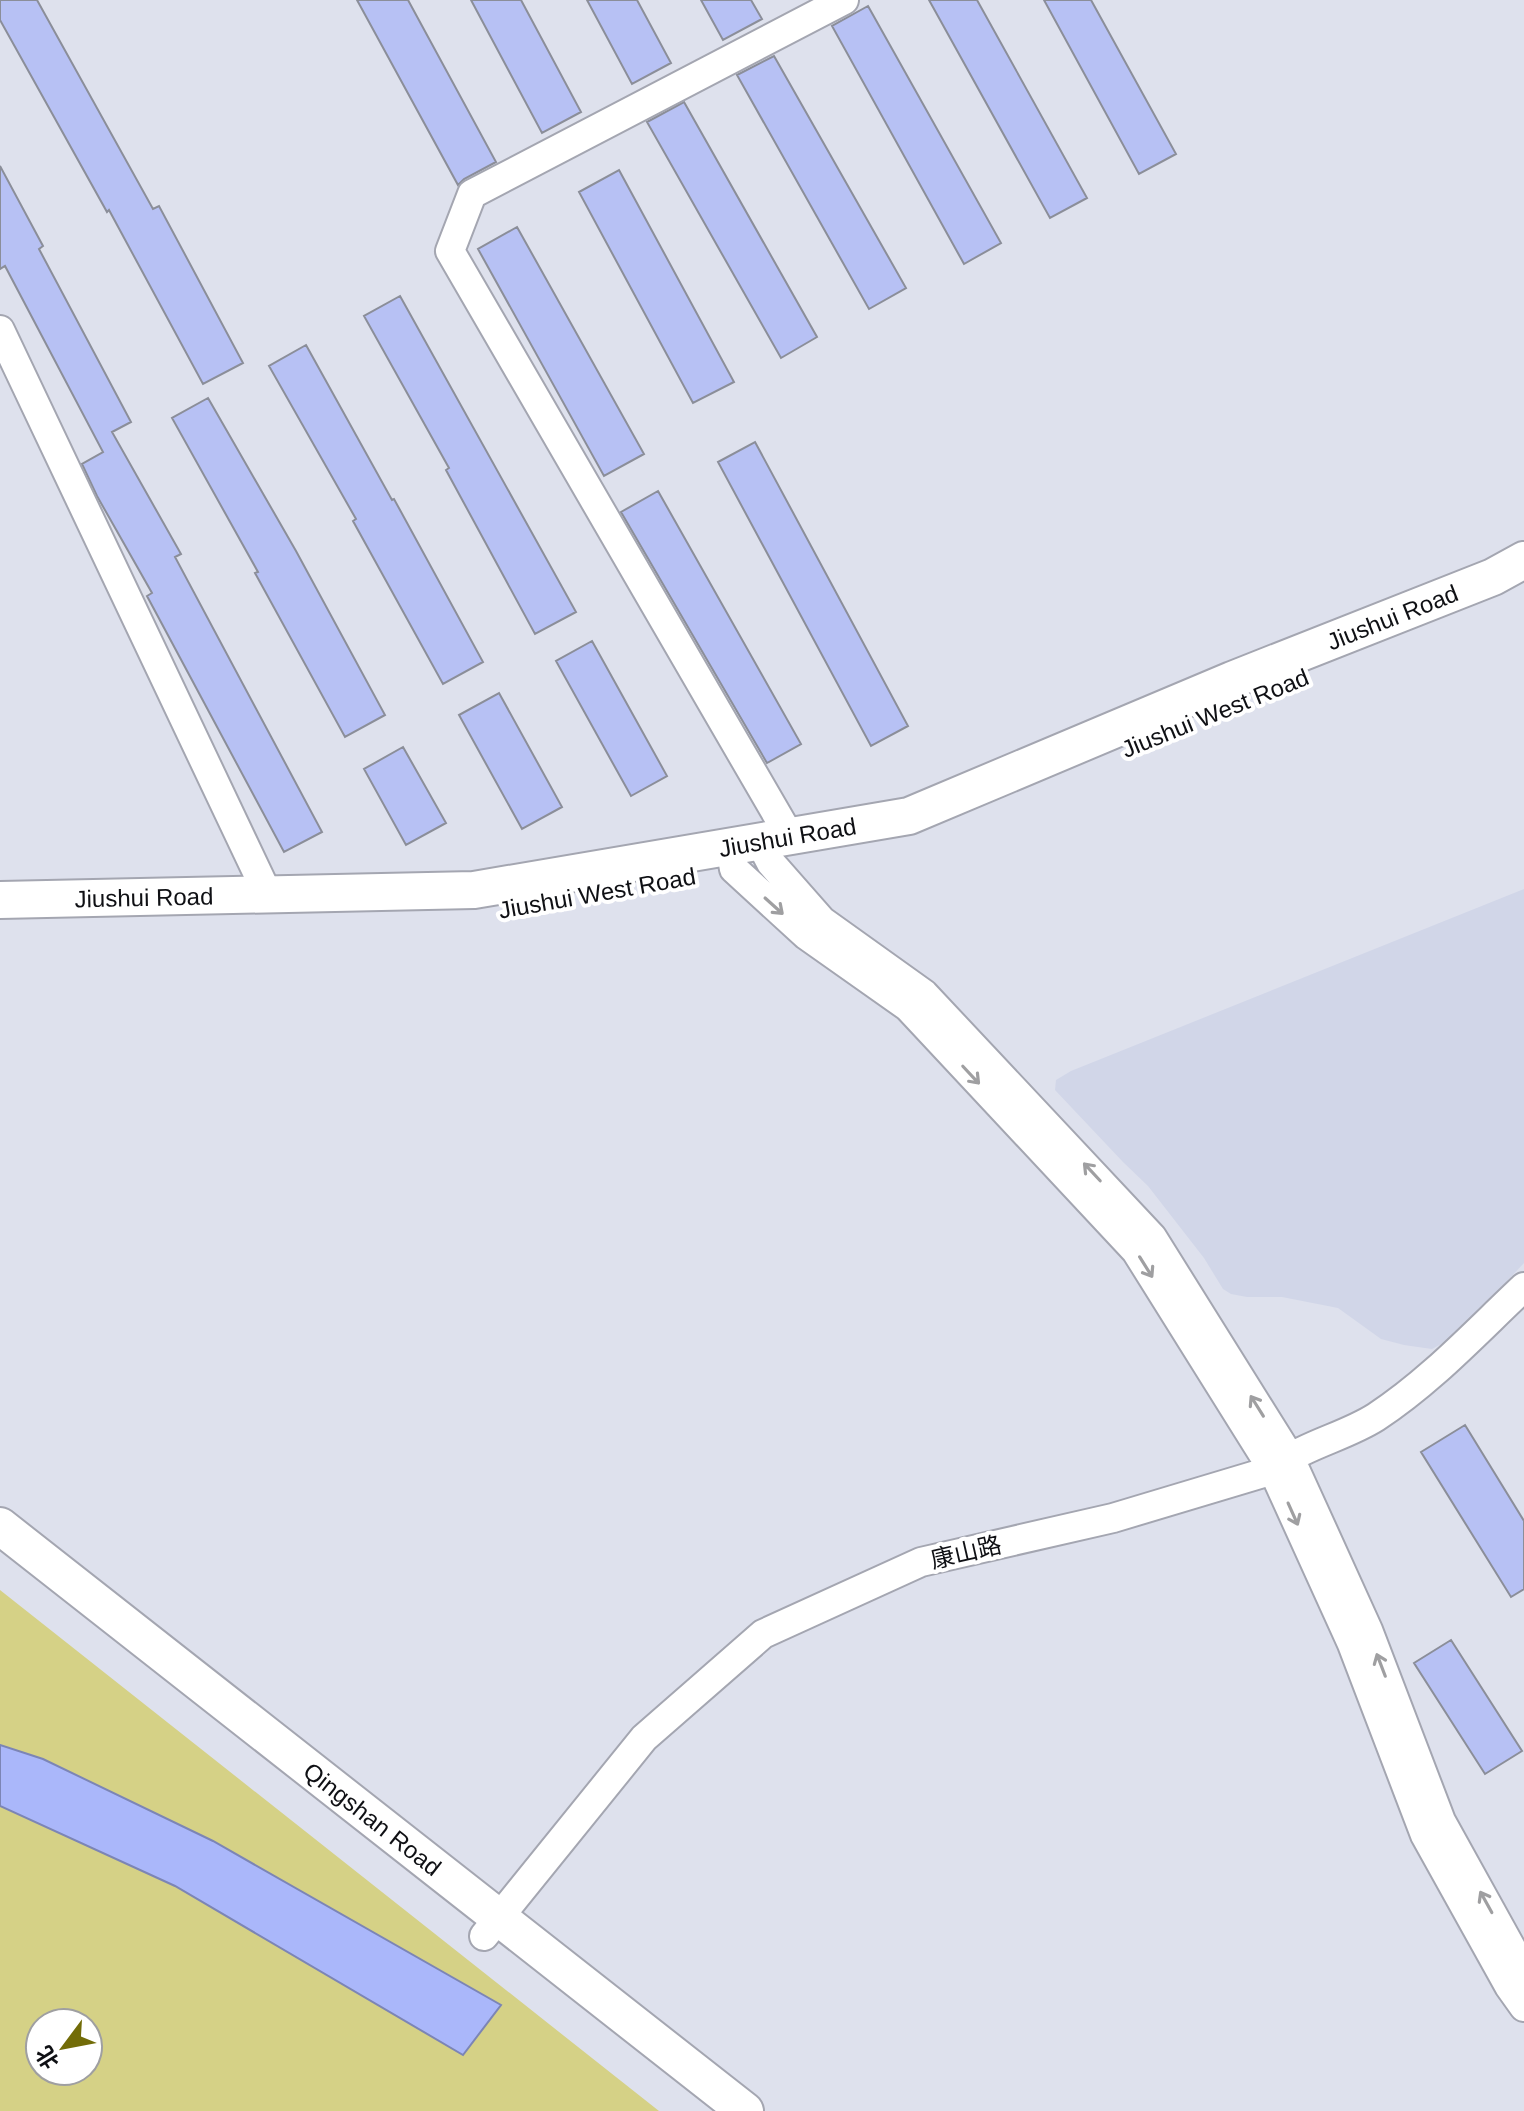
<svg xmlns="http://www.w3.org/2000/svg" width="1524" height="2111" font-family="Arial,'Noto Sans SC',sans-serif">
<rect width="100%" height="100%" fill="#dee1ed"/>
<path fill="#d1d6e8" d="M1524 889V1263L1454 1337 1432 1349 1404 1345 1381 1339 1338 1308 1282 1297H1247L1231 1294 1223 1289 1204 1258 1148 1186 1123 1162 1055 1090 1056 1080 1071 1071Z"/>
<path fill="#d5d186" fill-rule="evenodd" d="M0 1590 659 2111H0ZM40 2023H88V2071H40Z"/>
<path fill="#aab7fa" stroke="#7c85b5" stroke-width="2" d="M0 1745 43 1759 213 1841 501 2005 463 2055 175 1886 0 1806Z"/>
<path fill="#b7c1f4" stroke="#8b8e99" stroke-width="2" d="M0 0H37L153 209 159 206 243 363 203 384 109 210 107 212 0 20Z
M357 0H408L496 162 464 179 458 185Z
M471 0H521L581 112 542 133Z
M587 0H637L671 63 632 84Z
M701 0H751L762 19 723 40Z
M929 0H977L1087 198 1050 218Z
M1044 0H1091L1176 154 1139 174Z
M868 6 1001 243 964 264 832 26Z
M774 56 906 288 869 309 737 75Z
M684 102 817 337 781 358 647 122Z
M0 166 43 246 39 249 131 422 112 432 181 554 175 557 322 832 284 852 147 596 152 593 97 496 82 464 103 452 5 266 0 269Z
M619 170 734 382 693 403 579 192Z
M517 227 644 454 604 476 478 249Z
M400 296 576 612 535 634 446 470 449 468 364 316Z
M306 345 392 500 394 499 483 662 443 684 353 521 356 519 269 366Z
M208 398 296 551 385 715 345 737 255 573 258 572 172 418Z
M755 442 908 726 871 746 718 462Z
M658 491 801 744 767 763 621 512Z
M592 641 667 776 631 796 556 661Z
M499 693 562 807 522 829 459 715Z
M403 747 446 823 406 845 364 769Z
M1465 1425 1524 1521V1589L1511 1597 1421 1452Z
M1451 1640 1522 1751 1485 1774 1414 1663Z"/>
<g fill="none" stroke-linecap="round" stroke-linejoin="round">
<defs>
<path id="minor" d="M0 330 267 893
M790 837 450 251 472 194 844 0
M760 842 771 863 822 921 924 994 1152 1237 1289 1456 1368 1630 1441 1821 1524 1971
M730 846 734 869 806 935 908 1007 1136 1251 1273 1470 1352 1644 1425 1835 1509 1986 1524 2007
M484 1936 644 1738 763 1634 921 1562 1113 1518 1273 1470C1304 1444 1343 1438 1376 1417 1431 1381 1476 1332 1524 1287"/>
<g id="major">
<path id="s1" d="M0 900 474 890 909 816 1232 680 1493 577 1524 560"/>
<path id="s2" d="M0 1526 745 2111"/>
</g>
</defs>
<use href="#minor" stroke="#a4a6b1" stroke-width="32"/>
<use href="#major" stroke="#a4a6b1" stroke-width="40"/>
<use href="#minor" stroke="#fff" stroke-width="28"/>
<use href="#major" stroke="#fff" stroke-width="36"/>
</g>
<defs><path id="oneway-shaft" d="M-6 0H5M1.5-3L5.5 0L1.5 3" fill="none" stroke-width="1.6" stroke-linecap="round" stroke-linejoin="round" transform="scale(2)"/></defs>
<g stroke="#9f9fa1">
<use href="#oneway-shaft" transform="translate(774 906) rotate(42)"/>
<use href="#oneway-shaft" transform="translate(971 1075) rotate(47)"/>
<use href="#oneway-shaft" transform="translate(1092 1172) rotate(-133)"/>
<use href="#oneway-shaft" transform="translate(1146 1267) rotate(58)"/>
<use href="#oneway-shaft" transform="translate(1257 1406) rotate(-122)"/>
<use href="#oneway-shaft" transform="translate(1293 1514) rotate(66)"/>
<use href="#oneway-shaft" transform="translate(1381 1665) rotate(-111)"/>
<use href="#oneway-shaft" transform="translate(1486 1902) rotate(-119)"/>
</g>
<g text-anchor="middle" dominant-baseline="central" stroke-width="8" stroke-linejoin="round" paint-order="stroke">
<g font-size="24" fill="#0f1014" stroke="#fff">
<text stroke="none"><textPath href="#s1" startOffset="1438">Jiushui Road</textPath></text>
<text transform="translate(1215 713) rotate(-22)">Jiushui West Road</text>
<text stroke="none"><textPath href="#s1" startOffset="792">Jiushui Road</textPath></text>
<text transform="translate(597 893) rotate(-10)">Jiushui West Road</text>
<text stroke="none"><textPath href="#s1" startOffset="144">Jiushui Road</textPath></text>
<text transform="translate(966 1552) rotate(-13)">康山路</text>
<text stroke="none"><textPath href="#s2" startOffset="474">Qingshan Road</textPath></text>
</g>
</g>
<g transform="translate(64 2047) rotate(238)"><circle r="38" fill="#ffffff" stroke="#9f9fa1" stroke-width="2"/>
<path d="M0-6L14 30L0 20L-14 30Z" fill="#726c08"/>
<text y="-12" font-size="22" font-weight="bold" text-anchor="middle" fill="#0f1014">北</text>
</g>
</svg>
